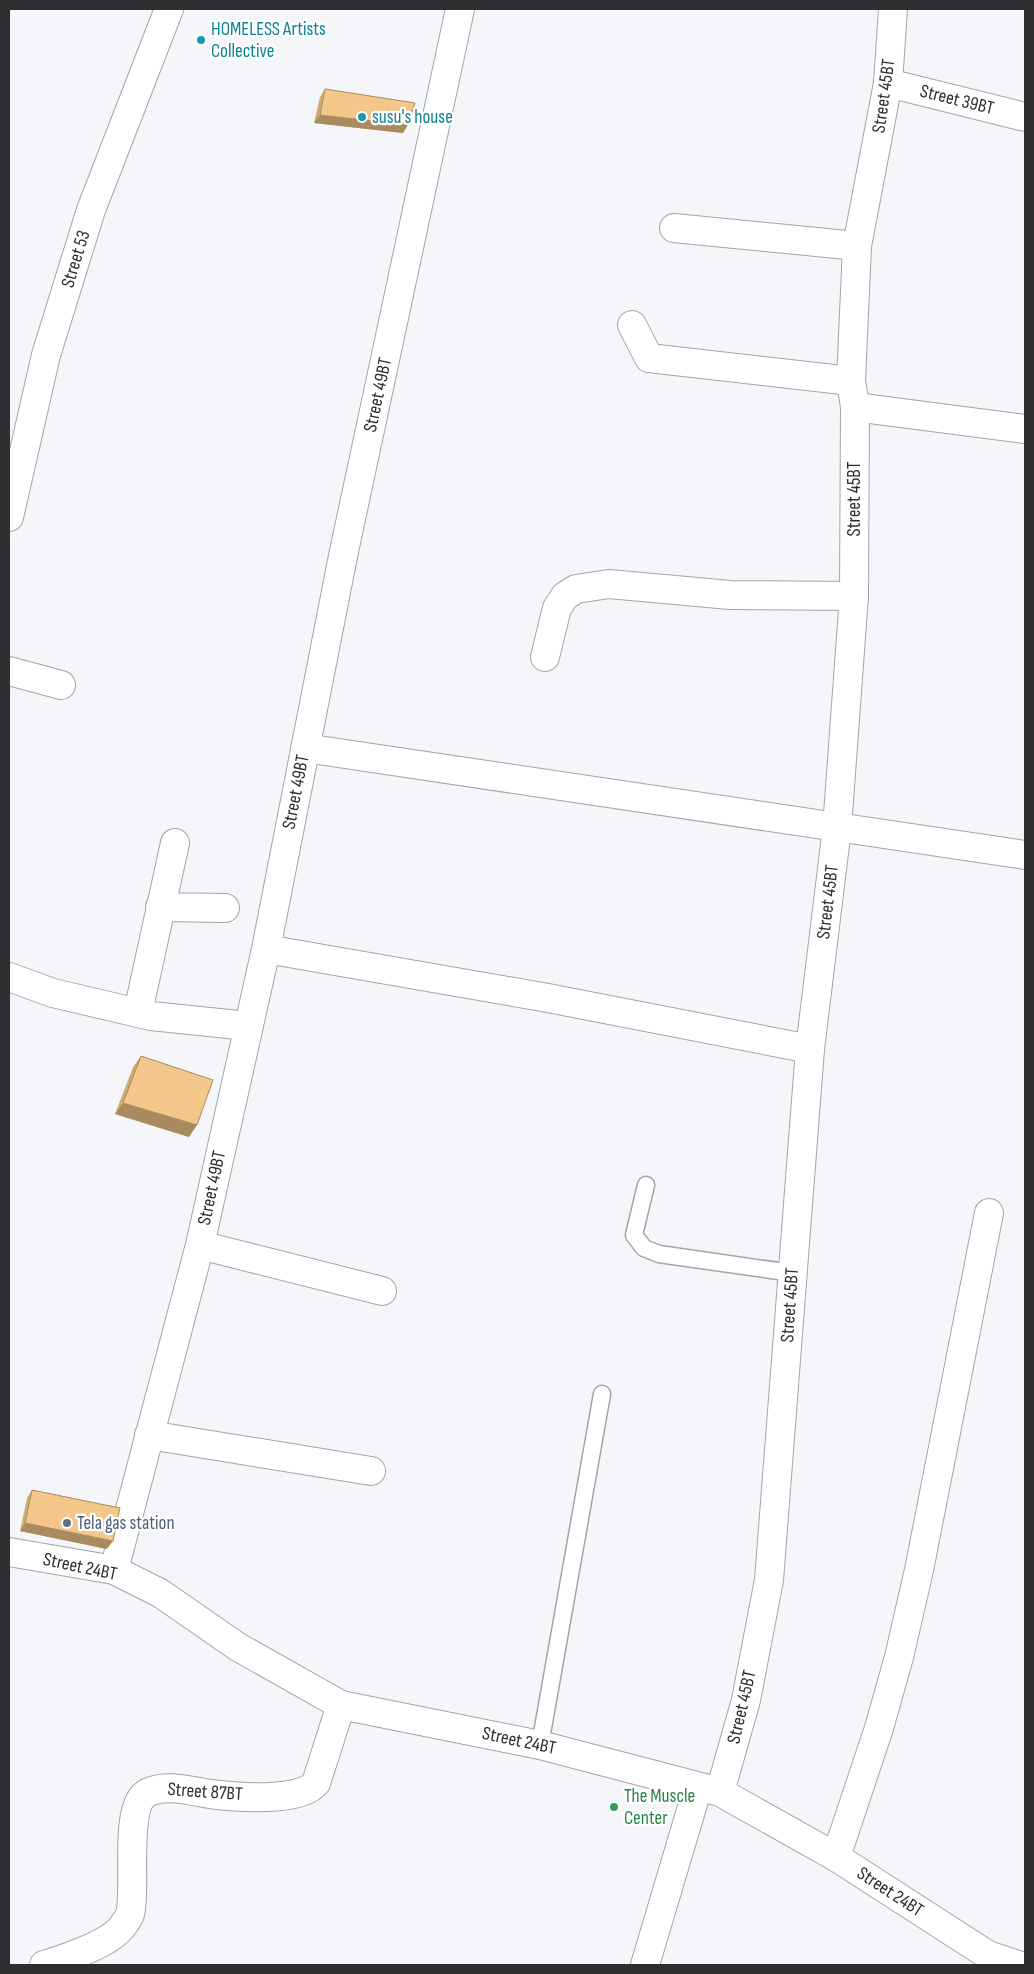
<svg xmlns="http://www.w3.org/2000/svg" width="1034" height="1974" font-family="'Sofia Sans Condensed',sans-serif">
<rect width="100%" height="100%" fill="#f4f6fa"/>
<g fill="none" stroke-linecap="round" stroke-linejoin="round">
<defs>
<path id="service" d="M646 1185 634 1235 644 1248 659 1254 792 1273
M540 1745 602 1394"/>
<path id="minor" d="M888 83 1025 117
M674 228 857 246
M632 325 649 358 851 381
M855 407 1025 429
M9 517 46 355 91 210 169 9
M545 657 557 608 565 596 576 589 609 584 730 595 854 596
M9 671 61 685
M305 748 1025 855
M160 907 225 908
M266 949 548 998 810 1049
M9 977 53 993 151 1016 248 1026
M138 1012 175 843
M200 1245 382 1291
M149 1435 371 1471
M114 1570 200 1245 266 949 343 556 460 9
M836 1857 879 1728 899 1657 919 1570 989 1213
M44 1965C64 1959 109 1944 122 1927 124 1924 129 1918 130 1914 137 1890 123 1806 147 1793 165 1783 191 1791 210 1794 234 1797 300 1803 316 1783L341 1705
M645 1965 698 1787"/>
<path id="tertiary" d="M9 1552 114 1570 160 1593 238 1647 341 1705 540 1745 720 1792 836 1857 988 1955 1018 1965
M720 1792 746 1700 769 1580 810 1049 837 828 854 596 855 407 851 381 857 246 888 83 893 9"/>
</defs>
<use href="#service" stroke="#a3a5a8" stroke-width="19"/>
<use href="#minor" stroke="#a3a5a8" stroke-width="30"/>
<use href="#tertiary" stroke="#a3a5a8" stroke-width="30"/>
<use href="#service" stroke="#fff" stroke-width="16"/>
<use href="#minor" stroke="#fff" stroke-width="28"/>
<use href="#tertiary" stroke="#fff" stroke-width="28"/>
</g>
<path fill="#d1ab76" d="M325 89 403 133 314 123 320 97Z
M141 1056 189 1137 115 1114 133 1067Z
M32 1490 107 1549 20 1531 27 1498Z"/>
<path fill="#aa8b60" d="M320 115 408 125 403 133 314 123Z
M123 1103 197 1125 189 1137 115 1114Z
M25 1523 113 1541 107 1549 20 1531Z"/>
<path fill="#f3c789" stroke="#aa8b60" d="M325 89 415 103 408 125 320 115Z
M141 1056 213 1080 197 1125 123 1103Z
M32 1490 120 1508 113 1541 25 1523Z"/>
<g fill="#0f9aa8" stroke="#fff" stroke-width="2">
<circle cx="201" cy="40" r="5"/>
<circle cx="362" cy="117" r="5"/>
</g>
<circle fill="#5c6f8a" stroke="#fff" stroke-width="2" cx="67" cy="1523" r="5"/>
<circle fill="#2e9e5b" stroke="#fff" stroke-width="2" cx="614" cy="1807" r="5"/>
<g text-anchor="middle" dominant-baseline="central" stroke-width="4.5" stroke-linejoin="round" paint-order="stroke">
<g font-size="19" fill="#0d838f" stroke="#fff" text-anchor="start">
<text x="211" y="29">HOMELESS Artists<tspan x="211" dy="22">Collective</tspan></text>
<text x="372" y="117">susu's house</text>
</g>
<g font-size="19" fill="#2d2e2f" stroke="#fff">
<text transform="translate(884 96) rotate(-82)">Street 45BT</text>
<text transform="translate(957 100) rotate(14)">Street 39BT</text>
<text transform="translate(76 259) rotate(-73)">Street 53</text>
<text transform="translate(378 395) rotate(-78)">Street 49BT</text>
<text transform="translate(854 499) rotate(-90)">Street 45BT</text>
<text transform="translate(296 792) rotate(-79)">Street 49BT</text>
<text transform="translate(828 902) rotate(-83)">Street 45BT</text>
<text transform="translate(212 1188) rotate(-78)">Street 49BT</text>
<text transform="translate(790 1305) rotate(-86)">Street 45BT</text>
<text transform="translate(80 1567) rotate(12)">Street 24BT</text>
<text transform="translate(742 1707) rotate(-77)">Street 45BT</text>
<text transform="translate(519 1741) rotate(12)">Street 24BT</text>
<text transform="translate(205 1792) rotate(4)">Street 87BT</text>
<text transform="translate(890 1892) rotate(33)">Street 24BT</text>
</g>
<g font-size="19" fill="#4e5e75" stroke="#fff" text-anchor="start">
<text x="77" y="1523">Tela gas station</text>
</g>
<g font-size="19" fill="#27864d" stroke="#fff" text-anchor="start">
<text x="624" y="1796">The Muscle<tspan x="624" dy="22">Center</tspan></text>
</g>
</g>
<rect width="1034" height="1974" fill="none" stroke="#2d2e2f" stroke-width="20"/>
</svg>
